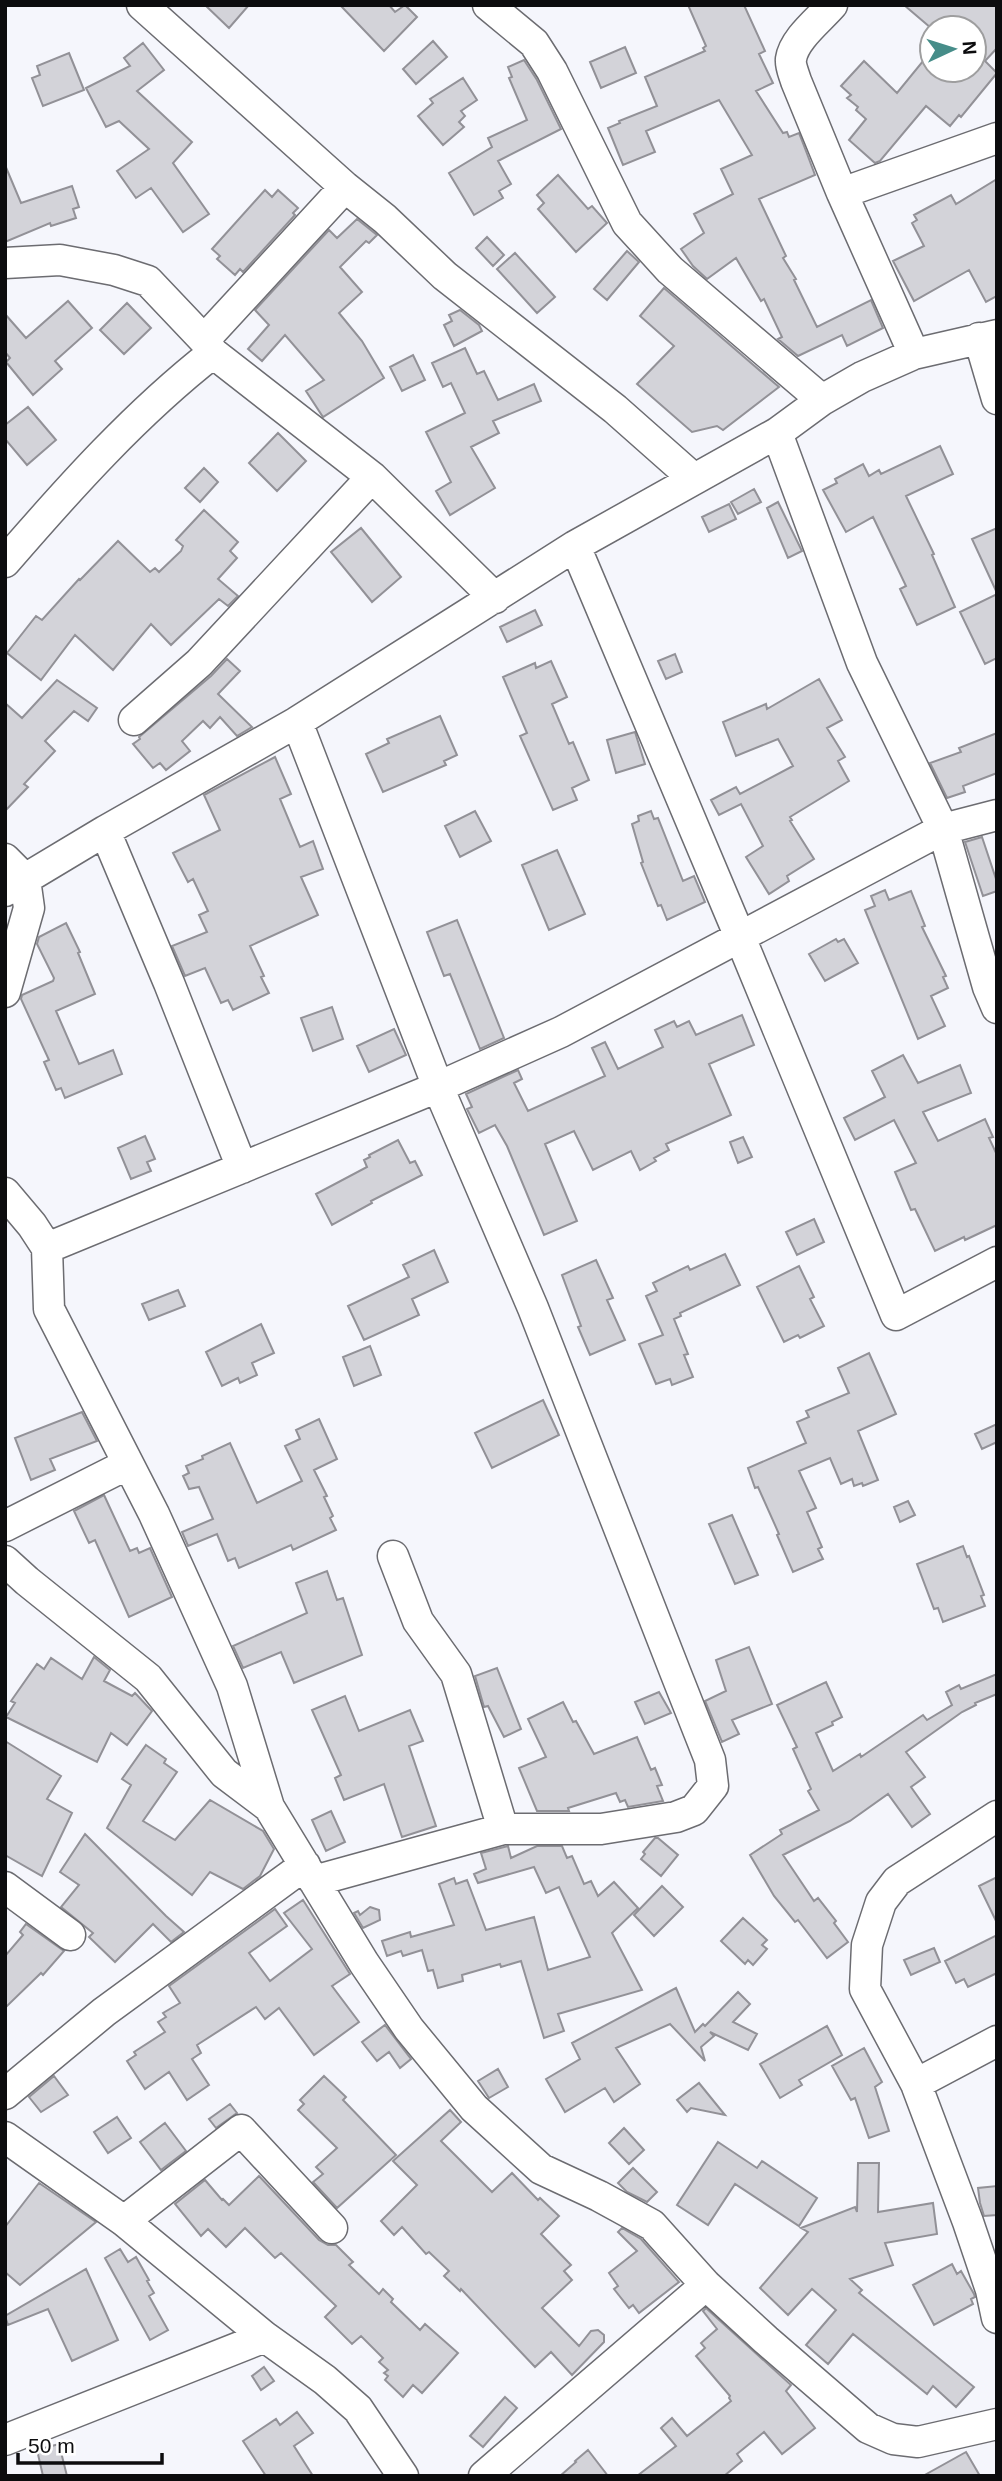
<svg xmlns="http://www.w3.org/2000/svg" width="1002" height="2481" font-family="Arial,sans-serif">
<rect width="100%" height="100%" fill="#f5f6fc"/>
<path fill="#d3d3d9" stroke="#929197" stroke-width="2" d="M205 5H249L229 28Z
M340 5H389L395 12 405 5 417 17 384 51Z
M688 5H744L765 51 759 54 773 83 756 91 783 133 787 132 789 137 799 133 806 151 815 175 759 199 786 256 783 258 796 279 794 280 817 327 871 300 883 328 847 346 842 335 798 356 778 339 782 337 764 299 761 301 736 258 707 279 693 266 681 249 704 233 694 214 733 194 721 169 752 155 719 100 646 131 655 152 623 165 608 128 620 123 619 121 657 106 645 77 705 51 703 48 706 46Z
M904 5H997V48L985 61 997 73 961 117 959 115 950 126 926 106 880 161 875 163 849 140 866 119 856 110 858 107 847 98 851 95 841 86 864 61 897 93 932 50V70H974V28H931Z
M433 41 447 57 416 84 403 69Z
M143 43 164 70 137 91 192 142 173 163 209 214 183 232 151 188 136 198 117 171 149 149 119 121 106 127 86 88 130 66 124 58Z
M625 47 636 73 601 88 590 62Z
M69 53 84 90 43 106 32 78 40 75 37 66Z
M524 60 537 80 561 129 498 161 511 184 499 191 503 198 474 215 449 173 492 147 488 138 527 120 509 78 512 77 508 67Z
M463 78 477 100 461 111 465 116 459 122 464 127 443 145 418 116 433 103 430 99Z
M5 165 21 203 72 186 79 207 73 209 76 218 51 226 50 223 5 242Z
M558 175 588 209 592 206 607 223 576 252 538 209 544 203 537 195Z
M997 179V296L986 302 969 270 914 301 893 261 924 246 912 223 917 220 914 215 951 195 956 204Z
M265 190 272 197 278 190 298 208 293 213 295 215 243 272 240 269 235 275 217 259 220 256 212 249Z
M357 219 377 235 369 243 366 241 340 267 362 292 339 313 362 341 384 378 323 417 306 391 324 380 285 335 262 361 248 349 269 325 255 310 329 230 337 238Z
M487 237 504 255 493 266 476 248Z
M627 251 639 262 607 300 594 289Z
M515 253 555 297 537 313 497 269Z
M664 288 779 387 723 430 717 426 692 432 637 384 674 346 640 316Z
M68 301 92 328 55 361 62 369 33 395 6 362 10 358 5 352V314L26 338Z
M127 303 151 328 124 354 100 330Z
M460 310 479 325 482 331 454 346 444 325 452 321 449 315Z
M465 348 477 374 484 371 498 400 534 384 541 401 493 421 499 433 471 447 495 488 450 515 436 491 451 482 426 432 465 413 451 383 443 387 432 363Z
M413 355 425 380 402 391 390 367Z
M28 407 56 440 27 465 5 439V425Z
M278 433 306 461 277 491 249 463Z
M940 446 953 474 906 496 934 554 932 555 955 607 917 625 900 589 906 586 873 517 846 532 823 490 837 483 835 479 863 464 869 476 879 470 881 474Z
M204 468 218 482 200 502 185 488Z
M754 489 761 502 738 514 731 502Z
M778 502 802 551 788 558 767 508Z
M729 504 736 519 709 532 702 517Z
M204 510 238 542 230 551 237 558 218 579 238 596 228 606 219 599 171 645 151 624 113 670 75 635 41 680 7 653 36 616 42 620 79 579 80 580 118 541 150 572 155 568 159 572 181 551 183 546 176 540Z
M361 528 401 577 372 602 331 552Z
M997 528V593L972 539Z
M997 594V658L985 664 960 612Z
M535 610 542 625 507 642 500 627Z
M675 654 682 672 666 679 658 661Z
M227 659 240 671 218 694 252 727 237 736 220 717 210 728 203 721 182 741 190 751 166 770 160 763 153 768 133 744 140 739 139 737 211 676Z
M551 661 567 697 552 704 569 744 573 742 589 780 572 788 577 800 553 810 520 736 527 733 503 677 535 663 536 668Z
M819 679 842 720 827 728 845 757 838 761 849 781 790 817 792 820 790 821 814 859 787 876 789 881 769 894 746 857 763 846 741 804 719 815 711 800 736 787 740 794 793 766 778 739 736 756 723 722 766 704 767 709Z
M57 680 97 708 88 721 74 711 45 741 55 751 24 784 28 787 5 811V703L22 718Z
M440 716 457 755 444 761 446 765 383 792 366 754 389 743 387 739Z
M635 732 645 764 616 773 607 740Z
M997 733V773L963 786 965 792 947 798 930 763 961 752 959 748Z
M275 757 291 794 280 799 300 847 313 841 323 869 301 877 318 915 250 946 264 976 261 977 269 993 233 1010 228 1000 221 1003 205 968 185 976 172 946 207 932 199 915 208 911 193 879 188 882 173 853 220 830 204 795Z
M475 811 491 841 460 857 445 826Z
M651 811 654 819 658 818 683 881 694 876 705 902 667 920 661 905 658 906 641 863 643 862 632 824 639 821 638 816Z
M982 837 997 882V891L983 896 965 842Z
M557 850 585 914 549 930 522 865Z
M885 890 889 900 911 891 925 926 922 927 946 976 943 977 948 988 931 996 945 1026 918 1039 865 910 875 906 871 896Z
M457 920 504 1038 480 1049 450 974 444 976 427 932Z
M66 923 80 952 78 953 95 994 56 1011 79 1064 113 1050 122 1074 65 1098 61 1088 56 1090 44 1062 49 1060 21 999 22 995 53 981 54 978 37 944 39 937Z
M836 939 838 942 844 939 858 963 825 981 809 954Z
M332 1007 343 1039 313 1051 301 1018Z
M742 1015 754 1045 709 1064 731 1115 666 1144 669 1150 654 1158 656 1161 640 1170 631 1151 593 1170 574 1131 545 1144 577 1221 544 1235 507 1146 495 1125 479 1133 467 1109 472 1107 466 1094 518 1070 522 1079 514 1083 528 1111 605 1076 592 1048 605 1042 618 1069 663 1047 655 1030 674 1021 677 1027 689 1021 696 1035Z
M394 1029 406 1055 369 1072 357 1046Z
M903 1055 918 1083 960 1065 971 1093 923 1112 938 1141 985 1119 993 1137 989 1138 997 1155V1225L965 1240 964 1237 935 1251 915 1209 911 1210 895 1172 916 1163 894 1120 855 1140 844 1118 885 1097 872 1071Z
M145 1136 155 1159 147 1162 151 1171 131 1179 118 1148Z
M743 1137 752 1157 738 1163 730 1142Z
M398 1140 410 1163 415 1161 422 1175 371 1201 372 1203 332 1225 316 1194 367 1167 364 1160 370 1157 369 1155Z
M814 1219 824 1242 797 1255 786 1232Z
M434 1250 448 1282 412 1299 419 1315 364 1340 348 1306 409 1277 403 1265Z
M725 1254 740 1285 680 1313 681 1316 674 1319 688 1354 684 1355 693 1377 672 1385 670 1379 656 1384 639 1344 663 1335 646 1296 657 1291 653 1283 688 1266 690 1270Z
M596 1260 613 1298 607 1300 625 1340 590 1355 578 1327 581 1326 562 1275Z
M799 1266 814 1297 810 1299 824 1326 800 1338 798 1335 784 1342 757 1287Z
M178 1290 185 1306 149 1320 142 1304Z
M261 1324 274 1353 252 1363 257 1375 240 1383 238 1378 222 1386 206 1352Z
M370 1346 381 1375 354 1386 343 1357Z
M869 1353 896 1414 858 1431 878 1480 863 1486 862 1483 854 1486 852 1479 841 1484 830 1458 799 1471 816 1508 807 1512 822 1547 818 1549 823 1559 793 1572 777 1535 779 1534 758 1487 755 1488 748 1468 806 1443 797 1422 809 1417 806 1411 849 1393 838 1368Z
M543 1400 559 1435 492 1468 475 1433Z
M82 1412 97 1441 50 1459 55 1470 31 1480 15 1438Z
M319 1419 337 1459 314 1470 327 1496 324 1497 333 1516 330 1518 336 1530 293 1550 291 1545 239 1568 235 1558 228 1561 217 1534 188 1546 182 1532 213 1519 199 1487 189 1489 183 1476 189 1473 186 1466 203 1459 202 1456 230 1443 257 1503 302 1481 285 1446 300 1439 296 1430Z
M997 1424V1442L982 1449 975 1434Z
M104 1495 130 1551 137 1548 139 1553 150 1548 172 1597 129 1617 95 1540 89 1543 74 1511Z
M908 1501 915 1515 900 1522 894 1507Z
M732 1515 758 1575 735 1584 709 1524Z
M963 1546 967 1557 969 1556 984 1595 981 1596 985 1606 943 1622 938 1608 934 1609 917 1564Z
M327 1571 337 1600 343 1598 362 1655 294 1683 281 1652 243 1668 233 1646 307 1613 296 1583Z
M749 1647 772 1704 732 1720 739 1734 722 1742 705 1701 726 1691 716 1660Z
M94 1657 110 1670 104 1681 132 1696 135 1693 152 1711 127 1745 111 1733 97 1762 6 1717 15 1703 11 1701 37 1664 44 1669 51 1658 82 1679Z
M497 1668 521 1729 504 1737 488 1706 484 1707 475 1676Z
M997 1674V1694L975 1703 976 1705 962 1712 906 1752 925 1777 911 1787 930 1814 912 1827 888 1794 850 1821 783 1855 814 1901 818 1898 836 1921 834 1923 848 1942 827 1958 798 1920 795 1922 774 1896 750 1855 782 1834 780 1830 819 1810 808 1791 811 1789 793 1749 797 1747 777 1705 826 1682 842 1717 832 1722 833 1725 816 1733 833 1771 860 1754 861 1757 923 1715 927 1720 952 1705 946 1692 959 1685 961 1689Z
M659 1692 671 1713 645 1724 635 1702Z
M345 1696 359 1731 410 1710 423 1741 409 1746 436 1826 402 1837 384 1784 344 1800 335 1778 341 1775 312 1710Z
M563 1702 573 1722 576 1721 594 1754 637 1737 651 1770 655 1768 662 1785 657 1786 663 1801 628 1807 625 1800 620 1802 616 1793 568 1808 569 1811H537L519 1768 546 1757 528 1719Z
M5 1741 61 1776 47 1799 72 1813 42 1876 5 1855Z
M146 1745 166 1759 164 1763 177 1772 143 1821 175 1840 210 1800 263 1831 274 1849 260 1876 243 1889 210 1872 192 1895 107 1828 131 1785 122 1779Z
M331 1811 345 1842 326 1851 312 1820Z
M85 1834 166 1916 184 1932 171 1942 153 1924 115 1962 89 1937 93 1933 61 1907 79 1885 60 1872Z
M655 1838H658L678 1855 661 1876 641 1859 645 1854 643 1852Z
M508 1846 511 1858 537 1846H562L567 1858 572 1856 584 1884 591 1881 598 1896 614 1882 638 1908 612 1933 642 1990 558 2014 564 2031 544 2038 521 1961 501 1967 500 1964 462 1975 463 1981 438 1988 433 1970 428 1971 422 1950 403 1956 401 1951 387 1956 382 1941 410 1932 411 1937 454 1925 439 1884 454 1878 456 1884 467 1880 486 1930 534 1917 548 1970 590 1957 559 1887 546 1893 534 1867 478 1883 474 1874 486 1869 481 1853Z
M997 1877V1923L979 1886Z
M662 1886 683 1907 654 1936 634 1915Z
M303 1900 350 1974 332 1986 359 2022 314 2055 279 2008 265 2019 256 2007 197 2045 201 2053 192 2059 209 2085 187 2100 169 2072 145 2089 127 2061 136 2055 134 2052 165 2032 158 2022 166 2017 163 2013 180 2003 169 1986 275 1909 287 1926 249 1953 270 1981 312 1949 284 1913Z
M370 1907 379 1910 380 1920 363 1928 354 1913 358 1911 360 1915Z
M743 1918 767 1940 762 1945 767 1949 753 1965 748 1960 745 1964 721 1941Z
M26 1924 64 1951 43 1975 41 1973 5 2008V1956L23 1935 20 1932Z
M997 1935V1973L968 1987 964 1979 956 1983 945 1961Z
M934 1948 940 1962 911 1975 904 1960Z
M676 1988 695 2032 703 2024 705 2026 738 1992 750 2004 733 2022 757 2034 748 2050 710 2032 714 2036 701 2047 705 2061 670 2024 616 2048 640 2084 614 2102 605 2088 565 2112 546 2079 580 2059 572 2043Z
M385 2025 411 2059 400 2068 389 2052 377 2061 362 2042Z
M827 2026 842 2055 799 2080 802 2085 780 2098 760 2064Z
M864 2048 882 2082 875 2087 889 2131 869 2138 855 2098 851 2100 832 2066Z
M498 2069 508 2087 489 2098 478 2081Z
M54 2076 68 2095 41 2112 29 2097Z
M324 2076 346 2097 343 2100 396 2155 337 2208 313 2182 323 2174 316 2167 337 2148 298 2110 304 2104 300 2100Z
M699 2083 725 2115 691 2108 687 2112 677 2100Z
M230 2104 237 2113 216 2128 209 2119Z
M450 2110 461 2122 441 2141 492 2192 512 2173 538 2200 540 2198 559 2216 541 2234 571 2265 564 2271 572 2280 542 2308 579 2346 591 2331 598 2330 604 2335V2342L572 2375 551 2352 535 2367 461 2289 460 2291 444 2276 449 2271 429 2252 426 2254 402 2227 394 2235 381 2221 417 2185 393 2161Z
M117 2117 131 2138 108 2153 94 2132Z
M165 2123 186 2151 161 2170 140 2142Z
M624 2128 644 2150 629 2164 609 2143Z
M718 2142 757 2168 762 2161 817 2198 799 2226 735 2184 708 2225 677 2205Z
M858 2163H879L878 2212 933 2203 937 2234 885 2243 893 2265 850 2279 862 2290 859 2293 974 2387 956 2407 933 2386 927 2394 853 2334 828 2364 806 2345 836 2310 812 2289 788 2315 760 2288 808 2232 801 2228 855 2207 857 2212Z
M633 2168 657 2192 647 2202 627 2192 618 2183Z
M259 2176 319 2240 328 2245H336L353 2262 349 2265 379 2294 383 2289 393 2299 391 2302 420 2330 425 2324 458 2353 422 2393 413 2385 403 2397 385 2380 388 2376 384 2373 388 2370 379 2362 383 2358 361 2336 352 2344 325 2317 336 2306 281 2253 275 2258 245 2228 226 2247 208 2229 201 2236 175 2204 205 2180 222 2200 223 2199 229 2205Z
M39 2183 96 2222 20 2285 5 2272V2227Z
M997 2186V2215L984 2216 980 2203 978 2188Z
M622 2228 641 2239 679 2282 639 2313 633 2305 629 2308 614 2289 618 2286 609 2273 637 2251 618 2232Z
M120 2249 128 2262 136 2257 149 2280 147 2281 154 2293 149 2296 168 2330 150 2340 105 2258Z
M952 2264 957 2274 961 2271 974 2294 975 2297 971 2299 973 2304 934 2325 913 2285Z
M86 2269 118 2340 72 2361 48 2309 8 2325 5 2316Z
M706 2308 791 2385 786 2391 815 2428 782 2454 764 2432 737 2454 742 2461 724 2476H637L676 2446 661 2428 672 2418 687 2436 731 2401 729 2398 730 2396 696 2356 705 2348 701 2343 717 2329 703 2311Z
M264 2367 274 2381 261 2390 252 2376Z
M505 2397 517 2408 483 2447 470 2436Z
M297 2412 313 2433 294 2446 313 2476H266L243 2441 276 2419 280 2425Z
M59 2444 67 2476H43L37 2450Z
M588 2450 608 2476H560L576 2462 575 2461Z
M966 2452 980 2476H923Z"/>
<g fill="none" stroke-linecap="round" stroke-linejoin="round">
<defs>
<path id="minor" d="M142 5 345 187 385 219 445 276 615 409 693 478
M488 5 534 43 552 71 627 223 670 270 822 400
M832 5C819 20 794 39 791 59 790 66 794 74 796 81L842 193 914 354
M842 193 997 138
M5 263 60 260 114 270 148 281 204 340 213 353 372 477 495 598
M979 338 997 399
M204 340 345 187
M777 433 862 663 943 829 988 987 997 1008
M575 546 740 937 896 1315 997 1262
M5 562C69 488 136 413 213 353
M134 720 199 663 372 477
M297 722 438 1087 533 1308 676 1674 710 1760 713 1786 694 1810 676 1817 601 1829H503L314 1881
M105 831 169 983 242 1168
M5 859 25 879 29 908 5 992
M5 891 105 831 297 722 575 546 777 433 822 400 862 377 914 354 997 335
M5 1193 32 1225 47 1248 49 1309 154 1514 232 1686 269 1807 364 1963 409 2029 474 2108 541 2169 599 2196 652 2225 706 2285 766 2340 868 2428 893 2439 918 2442 997 2424
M47 1248 438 1087 561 1032 943 829 997 815
M5 1526 128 1464
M393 1556 418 1621 456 1674 503 1829
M5 1561 27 1581 148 1678 224 1773 269 1807
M997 1816 897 1881 881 1902 867 1945 865 1989 916 2084 968 2222 991 2290 997 2318
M5 1887 70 1935
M916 2084 997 2041
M5 2094 104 2012 305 1865
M5 2137 124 2221 265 2337 325 2380 358 2409 403 2476
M124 2221 241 2130 332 2228
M5 2440 265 2337
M484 2476 706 2285"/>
</defs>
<use href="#minor" stroke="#6c6c71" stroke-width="33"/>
<use href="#minor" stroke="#fff" stroke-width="30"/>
</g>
<rect width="1002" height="2481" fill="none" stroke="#0c0c0e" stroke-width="14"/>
<g transform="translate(953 49) rotate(86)"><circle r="33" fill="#ffffff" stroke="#9e9e9f" stroke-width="2"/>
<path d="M0-5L12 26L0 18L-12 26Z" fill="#468d89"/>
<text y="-10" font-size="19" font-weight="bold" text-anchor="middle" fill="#0c0c0e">N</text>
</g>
<path d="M18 2453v10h144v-10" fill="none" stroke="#0c0c0e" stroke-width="3.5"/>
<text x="28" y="2453" font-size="21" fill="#0c0c0e" stroke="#ffffff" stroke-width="5" paint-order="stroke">50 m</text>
</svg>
